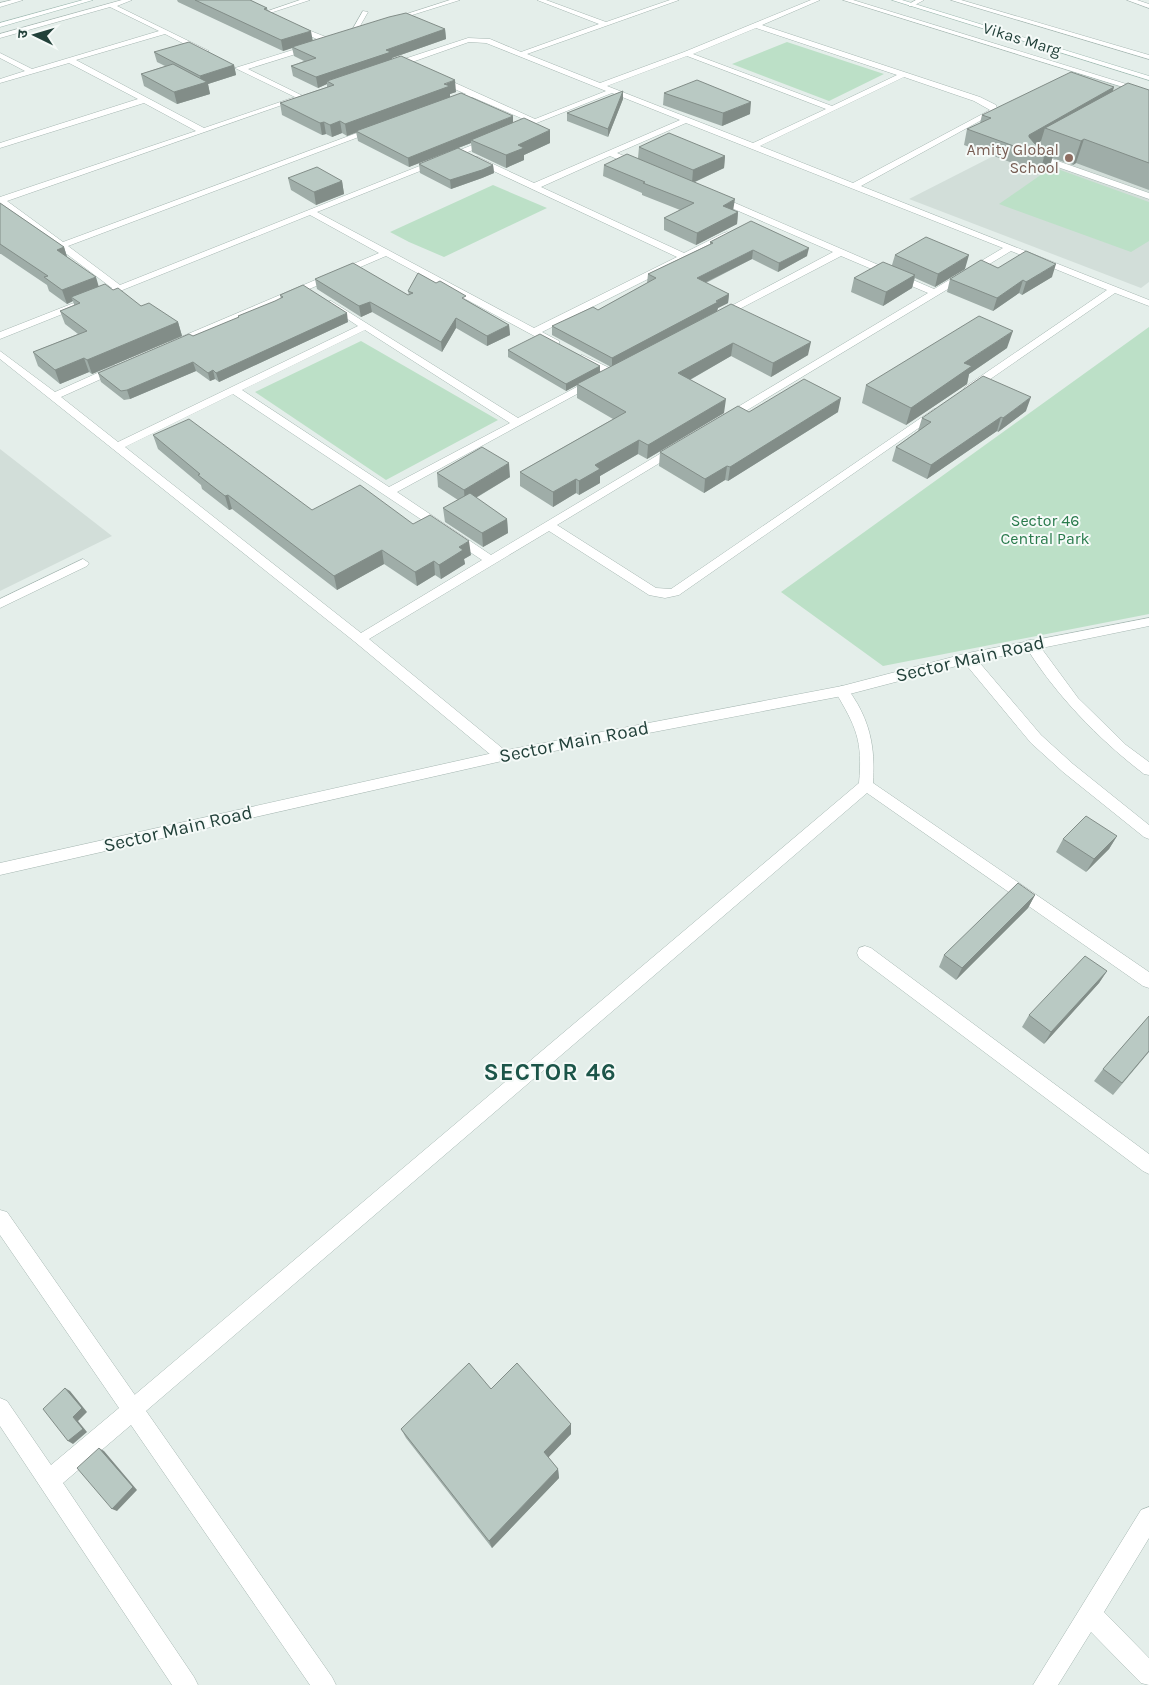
<svg xmlns="http://www.w3.org/2000/svg" width="1149" height="1685" font-family="Karla,'Noto Sans Devanagari',sans-serif">
<rect width="100%" height="100%" fill="#e4eeea"/>
<path fill="#d2ded9" d="M1080 74 1149 96V282L1141 288 909 199 1068 118 1024 103Z
M0 449 112 536 0 591Z"/>
<path fill="#bce0c7" d="M787 42 884 74 829 101 732 64Z
M1052 167 1149 202V241L1131 252 999 204Z
M493 185 547 208 444 257 409 242 390 232Z
M1149 327V614L883 666 781 592Z
M361 341 498 420 386 480 255 392Z"/>
<g fill="none" stroke-linecap="round" stroke-linejoin="round">
<defs>
<path id="service" d="M1029 153H1035L1149 193V199L1029 157Z
M83 559 89 563 87 566 0 608V599Z
M1031 640 1036 641 1078 698 1126 745 1149 762V775L1144 774C1097 738 1055 694 1024 644L1026 641Z
M968 653 973 655 1041 735 1073 764 1149 825V839L1144 837 1063 772 1031 743 963 661 961 658 963 655Z
M842 686C849 688 853 697 857 703 872 729 875 754 873 783L1149 972V988L1143 986 867 793 139 1417 132 1420 125 1417 122 1410 125 1403 859 783C863 740 856 727 835 691L837 688Z
M865 946 871 948 1149 1154V1174L1143 1171 859 958 857 953 859 948Z"/>
<path id="minor" d="M12 0H23L0 7V3Z
M122 0H132L117 6 209 51 202 53 165 34 76 60 204 128 295 97 235 68 312 44 316 46 315 48 248 69 305 97 7 201 63 242 373 127 380 129 68 246 120 285 490 138H493V142L317 212 534 328 677 257 472 161V157H478L534 183 680 120 612 93 514 132H511V128L528 121 472 97 450 105H444V101L466 94 436 81V77H442L535 119 606 91 486 43 469 42 395 68H389V64L468 38 490 39 521 52 599 24 537 0H546L606 22 670 0H679L527 54 600 83 684 52 811 0H820L762 25 980 97 996 105 998 111 861 186 1149 300V306L1115 293 973 391H965L964 389 965 387 1107 290 1011 251 729 421H721L720 419 721 417 928 293 841 256 724 317H718V313L833 252 713 200V196H719L934 289 1003 248 686 123 617 153 641 163V167H635L610 156 541 187 684 253 724 233 727 232 731 235 688 259 542 332 559 341V345H551L386 256 177 346H169V342L379 253 310 215 0 339V332L112 288 0 204V197L196 131 144 103 0 148V143L138 99 69 63 0 83V79L25 71 0 58V53L32 69 159 31 110 7 0 38V34ZM756 28 897 75 832 106 693 54ZM687 56 826 109 753 143 607 86ZM904 77 974 101 990 110 853 183 760 146Z
M300 0H310L267 14 262 13Z
M450 0H460L393 21 388 20Z
M843 0H853L1149 91V95Z
M916 0H924L913 6H909V4Z
M951 0H961L1149 55V59Z
M1127 0H1137L1149 4V8Z
M363 11 368 12 356 33H352L351 32Z
M293 24 331 39 332 41 325 43 291 27 290 26Z
M331 301 518 418 590 380H598L599 382 397 492 491 555 673 446H681L683 448 681 450 557 525 656 588 671 589 934 409 938 408 943 411 679 595 665 598 649 595 549 531 369 639 507 752 509 756 507 760 502 761 497 760 355 642 0 359V351L55 392 113 366H121L122 368 121 370 61 397 118 442 358 326 328 306V302ZM365 330 510 423 389 487 242 390ZM233 394 482 560 361 633 125 447Z
M582 355 616 371 617 373 616 375H608L578 360 577 358Z
M0 1210 7 1212 332 1677 336 1685H310L131 1425 63 1483 194 1677 198 1685H172L0 1426V1398L7 1401 51 1465 119 1408 0 1235Z
M1149 1507V1538L1104 1612 1149 1658V1685L1141 1683 1091 1632 1058 1685H1033L1141 1510Z"/>
<path id="tertiary" d="M1149 618V626L968 663 842 696 502 761 0 875V863L502 751 842 686 968 653Z"/>
<path id="secondary" d="M83 0H93L0 27V23Z
M892 0H902L1149 76V80Z"/>
</defs>
<use href="#service" stroke="#a6b7b2" stroke-width="1"/>
<use href="#minor" stroke="#a6b7b2" stroke-width="1"/>
<use href="#tertiary" stroke="#a6b7b2" stroke-width="1"/>
<use href="#secondary" stroke="#a1bbb3" stroke-width="1"/>
<use href="#service" fill="#fff" fill-rule="evenodd"/>
<use href="#minor" fill="#fff" fill-rule="evenodd"/>
<use href="#tertiary" fill="#fff" fill-rule="evenodd"/>
<use href="#secondary" fill="#fff" fill-rule="evenodd"/>
</g>
<path fill="#9fada8" fill-rule="evenodd" d="M177 0H250L267 8 268 11 313 40 445 29 446 39 392 58V59L456 92 450 94V97L513 123 550 143 524 155V160L506 168 472 152 471 143 409 167 358 141 356 132 347 136 342 133 332 137 326 134 322 135 282 115 280 103 327 87V84L318 88 293 76 291 66 304 61 294 56 292 48 283 51 178 2Z
M154 52 234 65 236 75 208 84 210 94 177 104 144 86 141 74 165 66 157 62Z
M1114 87 1112 92 1149 90V190L1076 163 1073 165 1052 158 1050 167 1040 173 964 145 967 129 980 123 982 115ZM1041 141 1040 146 1035 144Z
M623 91V99L608 137 567 121V113Z
M664 93 750 114 722 126 663 105Z
M639 147 725 156 724 168 695 182 734 210 738 212 737 224 696 245 664 230V218L680 210 642 195V193L603 176 604 165 638 158Z
M419 164 493 165 494 173 482 178 451 189 420 173Z
M288 178 342 181 344 194 316 205 291 190Z
M0 203 64 247 67 257 98 286 113 290 141 306 178 322 182 336 92 374 89 372 60 384 38 366 33 352 78 334 65 324 60 311 74 305 73 301 67 304 49 291 47 285 1 254H0Z
M710 242 807 256 778 272 752 259 706 283 729 294 728 303 718 308 717 311 808 355 771 377 731 356 690 380 724 413 647 459 638 454 600 476V483L579 495 576 493 553 507 520 486V472L613 419 577 398V385L566 391 508 357V350L600 366V373L611 367 552 335V326L598 310 647 283 648 274 710 244Z
M895 255 965 269 935 287 915 278 912 288 883 306 851 292 854 278 892 265Z
M998 268 1052 277 1022 295 1019 293 993 311 947 292 950 279Z
M315 279 408 295H409L408 291 466 300 509 325 510 335 487 346 456 328 442 352 372 312 361 317 317 289Z
M280 295 348 322 219 382 215 379 210 381 196 371 130 399 124 400 101 382 98 373 193 336 238 318V316L281 299Z
M1007 348 969 374 967 384 906 425 862 403 866 385Z
M1026 411 998 432 997 431 927 479 892 461 896 447 918 431 922 418Z
M749 412H838L728 481 725 480 704 493 659 466 660 452Z
M153 435 312 510 413 524 471 555 464 559 465 564 441 579 435 575 417 586 384 564 337 590 232 509 229 510 202 489 201 485 158 449Z
M437 473 510 477 476 498 507 519 508 533 483 547 445 522 443 508 458 500 438 487Z
M1117 836 1109 849 1086 872 1056 852 1063 839Z
M1035 895 1028 908 956 980 939 967 944 955Z
M1107 971 1099 983 1044 1044 1022 1027 1029 1015Z
M1149 1016V1052L1113 1095 1094 1081 1103 1069Z
M491 1389 571 1424V1434L548 1457 558 1469 559 1478 492 1548 406 1438 401 1429Z"/>
<path fill="#828d88" d="M445 29 446 39 392 58V62L327 81V84L318 88 316 77 386 50Z
M311 31 313 42 292 47V48L283 51 281 40Z
M234 65 236 75 208 84 210 94 177 104 174 92 201 83 200 76Z
M455 80 456 92 450 94V98L347 136 345 124Z
M1114 87 1109 103 1045 128 1041 141 1025 150 1029 135Z
M623 91V99L608 137V129Z
M751 102 750 114 722 126 723 113Z
M513 116V126L471 140V143L409 167 408 158Z
M340 121 342 133 332 137 330 125Z
M324 122 326 134 322 135 320 123Z
M550 130V143L524 155V160L506 168V155L518 145Z
M1084 139 1076 163 1073 165 1081 141Z
M1054 151 1050 167 1040 173 1044 157Z
M725 156 724 168 692 183 693 170Z
M493 165 494 173 482 178 451 189 450 180Z
M342 181 344 194 316 205 314 192Z
M735 199 733 211 723 206Z
M738 212 737 224 696 245 697 233Z
M64 247 68 260 57 250Z
M809 248 807 256 778 272 779 263Z
M753 250 752 259 696 287 697 278Z
M969 255 965 269 935 287 938 274Z
M1056 264 1052 277 1022 295 1026 282Z
M915 275 912 288 883 306 886 292Z
M96 277 100 291 71 297 73 301 67 304 62 290Z
M1023 280 1019 293 993 311 997 298Z
M729 294 728 303 718 308 717 311 612 367V358Z
M370 302 372 312 361 317 359 306Z
M347 313 348 322 219 382 216 373Z
M456 318V328L442 352 441 342Z
M178 322 182 336 92 374 87 360Z
M509 325 510 335 487 346V336Z
M1013 331 1007 348 969 374 967 384 906 425 911 408 964 363Z
M811 342 808 355 771 377 773 363Z
M733 343 731 356 677 387 678 373Z
M84 358 89 372 60 384 55 370Z
M193 362 196 371 130 399 127 390Z
M600 366V373L566 391V384Z
M213 370 215 379 210 381 208 373Z
M1031 397 1026 411 998 432 1003 418Z
M841 398 838 412 728 481 730 467Z
M726 399 724 413 647 459 648 445Z
M1001 417 997 431 927 479 931 465Z
M639 440 638 454 600 476V483L579 495V481L595 465Z
M509 463 510 477 465 504 464 490Z
M727 466 725 480 704 493 705 479Z
M576 479V493L553 507V492Z
M228 495 232 509 229 510 225 496Z
M507 519 508 533 483 547 482 533Z
M469 541 471 555 464 559 465 564 441 579 439 565 459 547Z
M382 550 384 564 337 590 334 576Z
M434 561 435 575 417 586 415 572Z
M1117 836 1109 849 1086 872 1094 859Z
M1035 895 1028 908 956 980 962 968Z
M1107 971 1099 983 1044 1044 1051 1032Z
M65 1388 70 1391 87 1412 78 1421 87 1432 73 1444 68 1441 73 1417Z
M571 1424V1434L545 1461 544 1452Z
M99 1448 104 1451 137 1490 117 1511 112 1509Z
M558 1469 559 1478 492 1548 489 1541Z"/>
<path fill="#b9c9c3" stroke="#828d88" d="M195 0H250L267 8 264 9 311 31 281 40Z
M406 13 445 29 386 50 391 52 316 77 291 66 316 58 292 47 389 17Z
M189 42 234 65 200 76 154 52Z
M401 56 455 80 444 84 450 86 345 124 340 121 330 125 324 122 320 123 280 103 334 85 327 81Z
M173 64 207 82 174 92 141 74Z
M1071 72 1114 87 1029 135V137L1036 145 1054 151 1044 157 967 129 991 118 982 115Z
M697 80 751 102 723 113 664 93Z
M1128 83 1149 90V163L1084 139 1081 141 1045 128Z
M623 91 608 129 567 113Z
M461 93 513 116 408 158 356 131Z
M524 118 550 130 518 145 524 148 506 155 471 140Z
M669 133 725 156 693 170 639 147Z
M458 148 493 165 482 170 450 180 419 164Z
M627 154 735 199 723 206 738 212 697 233 664 218 694 203 643 183 645 182 604 165Z
M317 167 342 181 314 192 288 178Z
M0 203 64 247 57 250 96 277 62 290 44 277 48 276 0 244Z
M751 221 809 248 779 263 753 250 697 278 729 294 716 301 718 302 612 358 552 326 593 307 598 310 656 278 648 274 713 243 710 242Z
M926 237 969 255 938 274 895 255Z
M1026 251 1056 264 1026 282 1023 280 997 298 950 279 981 260 998 268Z
M883 262 915 275 886 292 854 278Z
M353 263 408 295 413 293 408 291 418 273 436 283 440 281 466 296 462 298 509 325 487 336 456 318 441 342 370 302 359 306 315 279Z
M105 284 113 290 118 288 141 306 149 303 178 322 87 360 84 358 55 370 33 352 87 331 60 311 80 303 71 297Z
M303 285 347 313 216 373 213 370 208 373 193 362 127 390 121 391 98 373 189 334 193 336 239 317 238 316 275 301 283 297 280 295Z
M731 304 811 342 773 363 733 343 678 373 726 399 648 445 639 440 595 465 600 469 579 481 576 479 553 492 520 472 626 412 577 384Z
M979 316 1013 331 964 363 972 366 911 408 866 385Z
M540 334 600 366 566 384 508 350Z
M983 376 1031 397 1003 418 1001 417 931 465 896 447 931 422 922 418Z
M804 379 841 398 730 467 727 466 705 479 660 452 738 406 749 412Z
M189 419 312 510 360 485 413 524 430 515 469 541 459 547 463 550 439 565 434 561 415 572 382 550 334 576 228 495 225 496 198 475 200 474 153 435Z
M482 447 509 463 464 490 437 473Z
M470 493 507 519 482 533 443 508Z
M1086 816 1117 836 1094 859 1063 839Z
M1018 883 1035 895 962 968 944 955Z
M1085 956 1107 971 1051 1032 1029 1015Z
M1149 1016V1051L1122 1083 1103 1069Z
M469 1363 491 1389 517 1363 571 1424 544 1452 558 1469 489 1541 401 1429Z
M65 1388 82 1408 73 1417 83 1429 68 1441 43 1409Z
M99 1448 133 1487 112 1509 77 1468Z"/>
<circle fill="#8d6e63" stroke="#f5faf8" stroke-width="2" cx="1069" cy="158" r="5"/>
<g text-anchor="middle" dominant-baseline="central" stroke-width="4" stroke-linejoin="round" paint-order="stroke">
<g font-size="16" fill="#22413a" stroke="#f5faf8">
<text transform="translate(1022 39) rotate(17)">Vikas Marg</text>
</g>
<g font-size="16" fill="#785e54" stroke="#f5faf8" text-anchor="end">
<text x="1059" y="149">Amity Global<tspan x="1059" dy="18">School</tspan></text>
</g>
<g font-size="16" fill="#297b4c" stroke="#f5faf8">
<text x="1045" y="520">Sector 46<tspan x="1045" dy="18">Central Park</tspan></text>
</g>
<g font-size="19" fill="#22413a" stroke="#f5faf8">
<text transform="translate(970 659) rotate(-13)">Sector Main Road</text>
<text transform="translate(574 742) rotate(-11)">Sector Main Road</text>
<text transform="translate(178 829) rotate(-13)">Sector Main Road</text>
</g>
<g font-size="24" font-weight="bold" letter-spacing="1" fill="#1c5549" stroke="#f5faf8">
<text x="550" y="1072">SECTOR 46</text>
</g>
</g>
<g transform="translate(35 35) rotate(275)" stroke="#f5faf8" stroke-width="4" paint-order="stroke">
<path d="M0-4L9 19L0 12L-9 19Z" fill="#22413a"/>
<text y="-8" font-size="14" font-weight="bold" text-anchor="middle" fill="#22413a">उ</text>
</g>
</svg>
